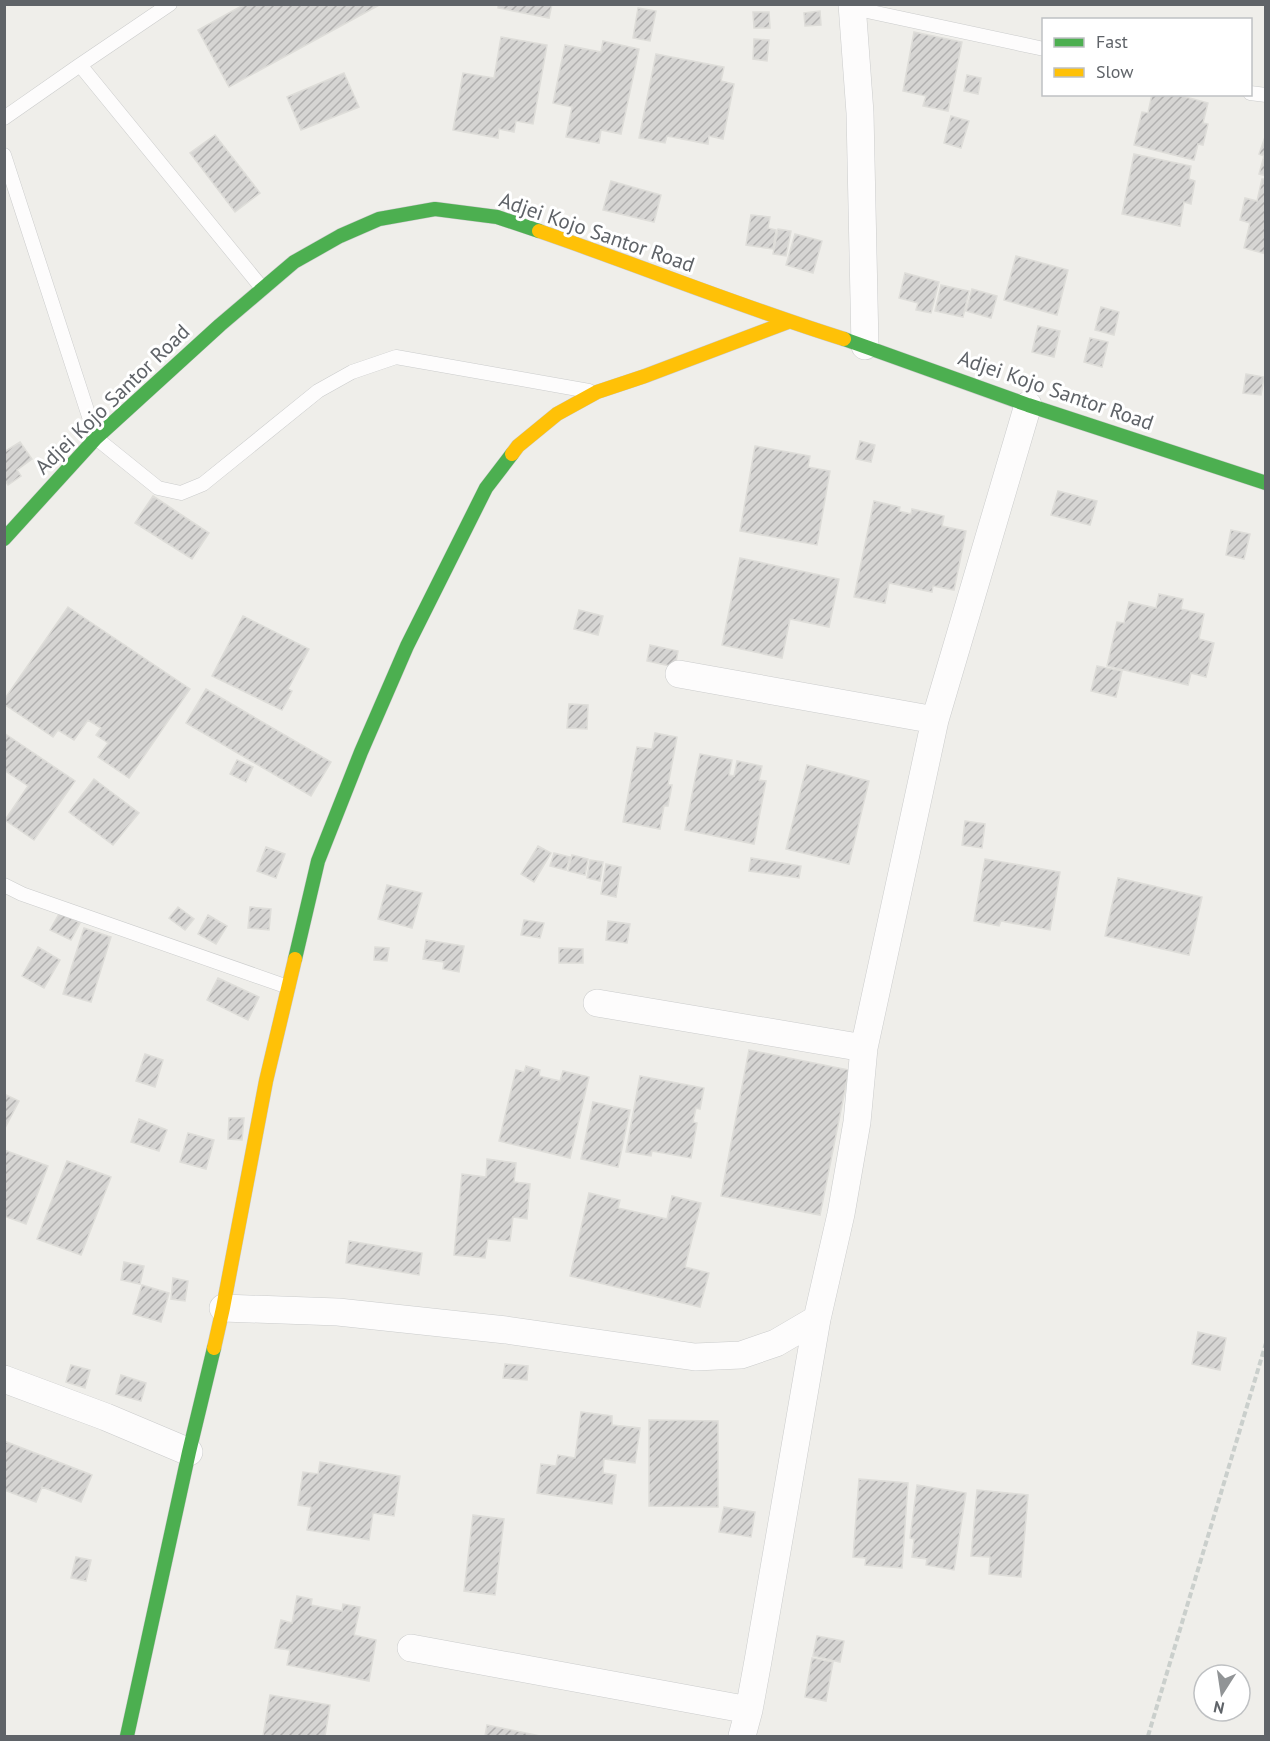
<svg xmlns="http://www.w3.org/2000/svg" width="1270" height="1741" font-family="'PT Sans',sans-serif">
<defs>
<pattern id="building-hatch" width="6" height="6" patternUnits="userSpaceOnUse" patternTransform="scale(1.5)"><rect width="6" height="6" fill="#d6d5d3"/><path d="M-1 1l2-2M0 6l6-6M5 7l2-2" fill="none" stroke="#b1b0af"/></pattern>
</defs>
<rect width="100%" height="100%" fill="#efeeea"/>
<path fill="url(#building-hatch)" stroke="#deddd9" stroke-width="1.5" d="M245 4H381L229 87 198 30Z
M498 4H552L549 18 498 8Z
M638 8 656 11 650 41 633 38Z
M820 11 821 25 805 26 804 13Z
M753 12H769L770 28H754Z
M914 32 962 42 948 111 923 106 926 96 903 91Z
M501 37 547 45 533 124 516 121 514 132 499 129 498 138 453 130 463 73 494 78Z
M754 39 769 40 767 61 753 59Z
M603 41 639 49 621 134 601 130 599 143 566 137 572 107 553 103 565 45 601 52Z
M656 54 724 67 721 81 734 84 723 139 709 136 708 144 667 136 665 143 639 138Z
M344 73 359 107 301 130 287 97Z
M967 75 981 78 978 94 964 91Z
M1152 94H1175L1208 103 1203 123 1208 124 1203 145 1198 144 1194 160 1134 145 1142 112 1148 113Z
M951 116 969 121 961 148 944 143Z
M1266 134V176L1259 174 1264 156 1259 154Z
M215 135 260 193 235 212 190 153Z
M1134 154 1191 166 1189 179 1195 181 1191 204 1184 202 1180 226 1122 214Z
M1262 179H1266V254L1244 248 1250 223 1240 220 1245 198 1257 201Z
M611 181 661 195 654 222 603 210Z
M751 215 770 217 768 228 776 230 773 249 746 245Z
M778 229 791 231 786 256 773 254Z
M795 234 822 241 813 273 786 265Z
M1016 256 1068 270 1057 315 1004 300Z
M905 273 939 282 931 313 916 310 918 303 899 298Z
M941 285 969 291 963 317 935 311Z
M972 289 997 296 991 318 966 311Z
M1101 307 1119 312 1114 335 1095 330Z
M1038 326 1060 331 1054 357 1032 352Z
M1090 338 1108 342 1102 367 1084 362Z
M1246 374 1264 377 1261 395 1243 393Z
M860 441 875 445 871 462 856 459Z
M20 442 32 459 17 470 21 476 8 485 4 479V452Z
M755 446 810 456 808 467 830 471 817 545 740 531Z
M1058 491 1097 501 1090 525 1051 515Z
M153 496 209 533 192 559 135 523Z
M874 501 900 507 899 511 911 514 912 509 944 516 942 526 966 531 954 590 933 586 932 592 889 583 885 603 854 597Z
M1231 530 1250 534 1244 559 1226 555Z
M740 558 839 579 829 627 790 619 782 658 722 645Z
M1159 594 1183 599 1181 609 1204 614 1199 639 1214 643 1206 677 1191 673 1188 685 1107 666 1117 622 1124 623 1129 602 1156 608Z
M68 607 190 689 129 778 98 757 108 743 96 735 101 728 88 720 74 740 58 730 53 737 4 704V700Z
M579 610 603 616 598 635 574 629Z
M243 616 309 649 288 689 292 691 282 710 212 676Z
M650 645 678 651 675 667 647 661Z
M1097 666 1122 671 1116 697 1091 691Z
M206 689 331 762 311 796 186 723Z
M569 704 588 705 587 729 567 728Z
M4 733 75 781 34 840 5 820 28 786 4 770Z
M655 733 677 737 668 785H672L668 806H664L660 829 623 822 637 747 652 749Z
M700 754 732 760 729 775 734 776 737 761 762 766 759 780 766 781 754 844 685 830Z
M237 760 253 767 246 782 230 774Z
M807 765 869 781 849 864 786 849Z
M94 779 139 813 113 845 69 812Z
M965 821 985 824 982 848 962 845Z
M538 846 551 853 534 882 521 874Z
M266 847 285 854 276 878 257 871Z
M554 853 570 857 566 870 550 866Z
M572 855 588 859 585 875 568 871Z
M751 858 801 866 799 878 749 871Z
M985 859 1060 872 1050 930 1001 921 999 926 974 921Z
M590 860 603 862 600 881 587 878Z
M606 864 621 867 616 897 601 894Z
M1118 878 1202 897 1189 955 1105 936Z
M387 885 422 893 412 928 378 919Z
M178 907 194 919 185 930 169 918Z
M250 907 271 909 269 930 248 928Z
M60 912 80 923 71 940 50 930Z
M208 915 227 926 216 944 198 934Z
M524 920 544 923 540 938 521 935Z
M608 921 630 924 627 943 606 940Z
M84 928 111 937 91 1002 63 994Z
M426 940 464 946 459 972 443 969 444 962 423 959Z
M38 947 60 960 44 988 22 976Z
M375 947 389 948 387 961 374 960Z
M559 948 583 949V963H559Z
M218 978 259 997 248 1020 207 1000Z
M749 1050 849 1070 820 1215 721 1196Z
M145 1054 163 1060 155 1087 136 1081Z
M526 1066 540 1070 539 1076 560 1081 563 1071 589 1077 570 1158 499 1141 516 1070 524 1072Z
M640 1076 704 1088 700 1109 696 1108 693 1122 697 1123 691 1158 652 1151 651 1156 626 1152Z
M4 1094 19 1101 4 1130Z
M593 1102 630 1110 618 1167 581 1159Z
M229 1118H244L242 1140 228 1139Z
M139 1119 167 1130 159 1151 131 1142Z
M188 1133 214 1140 206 1169 180 1162Z
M4 1150 48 1166 26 1224 4 1216Z
M487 1159 516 1163 514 1182 530 1184 527 1219 513 1217 510 1241 488 1239 485 1258 454 1255 462 1174 486 1177Z
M67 1161 111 1177 81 1255 37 1239Z
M589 1193 620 1200 618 1208 667 1219 672 1196 701 1203 685 1267 709 1273 700 1307 570 1276Z
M349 1241 422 1253 419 1275 346 1263Z
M124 1262 144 1266 140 1284 121 1280Z
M173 1278 188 1281 185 1301 171 1299Z
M142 1285 169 1293 161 1322 133 1314Z
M1198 1332 1226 1338 1220 1370 1192 1364Z
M505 1364 528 1366 527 1380 503 1378Z
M71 1365 90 1370 85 1388 66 1382Z
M121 1375 146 1383 141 1401 116 1394Z
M581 1412 612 1416V1425L640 1428 635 1463 604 1459 603 1473 616 1475 612 1504 537 1493 541 1464 556 1466 558 1455 575 1458Z
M649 1420 718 1421V1507L649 1506Z
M4 1441 92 1475 81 1502 42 1487 36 1502 4 1490Z
M320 1462 400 1476 394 1516 373 1513 369 1540 307 1530 311 1507 298 1505 303 1472 318 1474Z
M859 1479 908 1483 902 1568 865 1565 866 1558 853 1557Z
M917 1485 966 1493 954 1570 926 1565 927 1559 912 1557 914 1539 910 1538Z
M977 1490 1028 1495 1021 1577 989 1574 990 1557 971 1556Z
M724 1507 755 1512 751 1537 719 1532Z
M473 1515 504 1519 495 1595 464 1591Z
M76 1557 91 1560 86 1581 71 1578Z
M297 1596 312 1599 311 1605 342 1611 343 1604 360 1607 354 1635 376 1640 369 1681 287 1665 290 1650 275 1648 281 1620 292 1623Z
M817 1636 844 1641 840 1662 813 1656Z
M812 1658 833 1662 826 1701 805 1697Z
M270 1695 330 1705 325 1736H263Z
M487 1725 540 1736H485Z"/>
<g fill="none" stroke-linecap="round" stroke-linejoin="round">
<defs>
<path id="lane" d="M853 8 1044 49
M80 65 170 4
M1250 93 1266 95
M4 118 80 65 262 288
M4 155 96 438 158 488 181 493 203 484 318 391 352 372 396 357 589 391
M4 885 22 894 288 987"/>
<path id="street" d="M852 4 860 113 865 346
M679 674 935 720
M597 1003 864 1048
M223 1308 338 1312 506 1330 695 1357 741 1355 776 1343 817 1319
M4 1379 106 1417 189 1452
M411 1648 749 1710
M742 1736 749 1710 758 1661 817 1319 841 1214 857 1122 864 1048 935 720 1028 405"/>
<path id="fast" d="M844 339 1028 405 1266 483
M4 539 96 438 220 325 294 262 340 236 379 219 435 209 497 217 539 231
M295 959 318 861 361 752 407 646 486 488 512 454
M127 1736 189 1452 214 1348"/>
<path id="slow" d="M539 231C641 266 741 307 844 339
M512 454 518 446 557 414 597 392 645 376 788 322
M214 1348 223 1308 266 1081 295 959"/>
</defs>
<use href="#lane" stroke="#cbcccc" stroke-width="15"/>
<use href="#street" stroke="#cbcccc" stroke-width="28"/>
<use href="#fast" stroke="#cacacb" stroke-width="15"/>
<use href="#slow" stroke="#cacacb" stroke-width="15"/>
<path stroke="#cacfcc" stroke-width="4" stroke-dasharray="6 3" stroke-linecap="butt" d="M1148 1736 1266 1343"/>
<use href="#lane" stroke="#fdfcfc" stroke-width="14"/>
<use href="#street" stroke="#fdfcfc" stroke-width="27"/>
<use href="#fast" stroke="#4caf50" stroke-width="14"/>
<use href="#slow" stroke="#ffc107" stroke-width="14"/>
</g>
<g text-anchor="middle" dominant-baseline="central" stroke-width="6" stroke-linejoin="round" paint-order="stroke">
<g font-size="21" fill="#5f6368" stroke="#fff">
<text transform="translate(597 232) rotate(19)">Adjei Kojo Santor Road</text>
<text transform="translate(1056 390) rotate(19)">Adjei Kojo Santor Road</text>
<text transform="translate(112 399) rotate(-44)">Adjei Kojo Santor Road</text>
</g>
</g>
<rect width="1270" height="1741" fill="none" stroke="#5f6368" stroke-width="12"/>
<rect x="1042" y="18" width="210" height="78" fill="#ffffff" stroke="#bfc1c3" stroke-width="1.5"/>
<rect x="1054" y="38" width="30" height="9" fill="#4caf50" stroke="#bfc1c3" stroke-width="1.5"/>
<text x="1096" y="48" font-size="18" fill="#5f6368">Fast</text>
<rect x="1054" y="68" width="30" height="9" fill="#ffc107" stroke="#bfc1c3" stroke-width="1.5"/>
<text x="1096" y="78" font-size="18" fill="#5f6368">Slow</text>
<g transform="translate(1222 1693) rotate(192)"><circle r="28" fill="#ffffff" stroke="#bfc1c3" stroke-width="1.5"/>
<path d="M0-4.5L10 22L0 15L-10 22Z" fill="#919496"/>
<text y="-9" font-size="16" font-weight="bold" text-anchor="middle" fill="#5f6368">N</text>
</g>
</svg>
